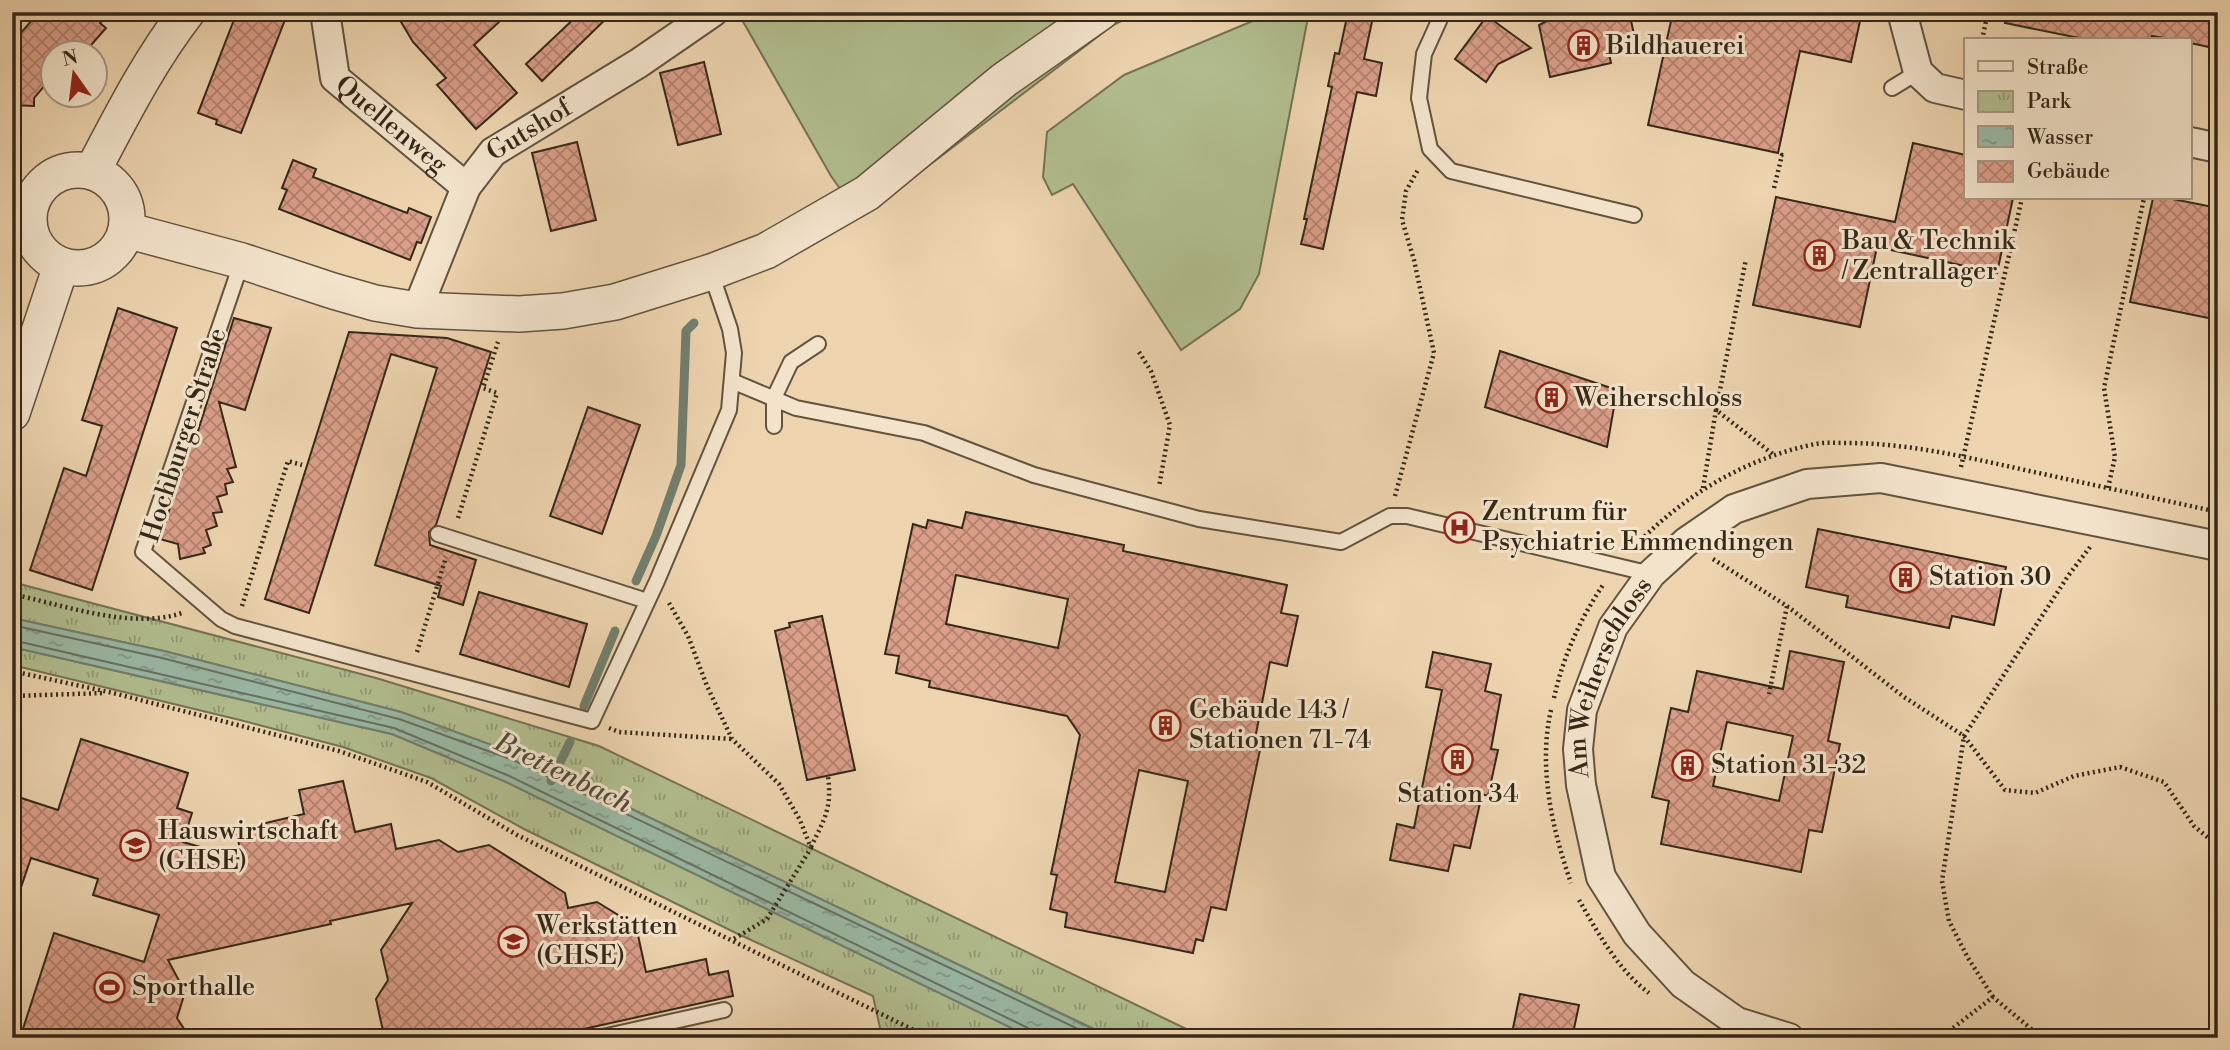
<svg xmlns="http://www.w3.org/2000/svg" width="2230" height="1050" font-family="'Libre Bodoni',serif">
<defs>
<pattern id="park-tufts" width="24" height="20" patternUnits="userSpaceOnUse" patternTransform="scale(1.75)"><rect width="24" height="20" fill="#b2be90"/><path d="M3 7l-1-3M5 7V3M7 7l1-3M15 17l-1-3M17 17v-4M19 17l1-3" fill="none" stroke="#929a75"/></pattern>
<pattern id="water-ripples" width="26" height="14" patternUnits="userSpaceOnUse" patternTransform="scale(1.75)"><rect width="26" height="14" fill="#9ab9a6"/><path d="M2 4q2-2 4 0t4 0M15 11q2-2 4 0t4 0" fill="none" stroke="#7e9686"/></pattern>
<pattern id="building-cross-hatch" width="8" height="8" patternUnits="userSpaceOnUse" patternTransform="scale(1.75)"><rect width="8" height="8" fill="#db9e89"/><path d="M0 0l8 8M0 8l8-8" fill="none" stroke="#b2816f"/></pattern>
</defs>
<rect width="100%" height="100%" fill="#edd4af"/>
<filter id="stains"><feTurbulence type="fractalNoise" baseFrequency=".00286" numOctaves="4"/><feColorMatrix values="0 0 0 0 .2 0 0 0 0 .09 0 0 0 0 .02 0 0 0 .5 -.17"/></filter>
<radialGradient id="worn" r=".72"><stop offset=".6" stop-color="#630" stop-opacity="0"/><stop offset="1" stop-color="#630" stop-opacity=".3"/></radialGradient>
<path fill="#b2be90" stroke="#737354" stroke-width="2" d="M750 12H1140L1113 25 877 205 859 216 831 176 741 18Z
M1274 12H1309L1259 274 1240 309 1181 350 1073 184 1052 195 1043 177 1047 132 1124 75Z"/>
<path fill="url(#park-tufts)" stroke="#737354" stroke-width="2" d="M12 582 376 678 599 746 1205 1038H1113L516 754 401 712 164 651 12 618Z
M12 647 392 734 504 781 1032 1038H885L882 1037 873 996 738 934 524 829 431 778 343 747 240 720 12 665Z"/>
<path fill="url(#water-ripples)" stroke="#717f6e" stroke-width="2" d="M12 618 164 651 401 712 516 754 1112 1038H1032L504 781 392 734 12 647Z"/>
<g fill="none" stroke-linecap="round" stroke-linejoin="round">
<path stroke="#677060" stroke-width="2" d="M12 625 162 658 399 719 513 760 1097 1038
M12 640 394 728 507 775 1028 1028 1032 1032 1033 1038"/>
<path stroke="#717f6e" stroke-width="9" d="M636 581 656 536 681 465 686 331 694 323
M584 706 615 631
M551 781 570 742"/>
</g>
<path fill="url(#building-cross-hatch)" stroke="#342819" stroke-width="2" fill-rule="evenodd" d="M39 12H110L100 23 106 28 85 52H52V77L34 98V106L12 105V43Z
M237 12H288L241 133 216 124 217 120 198 113Z
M395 12H510L474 45 517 93 476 129 437 85 446 78 413 42Z
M581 12H613L542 81 526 64Z
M1348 12H1374L1364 59 1382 63 1376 96 1357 92 1323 249 1301 244 1307 219H1304L1332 87 1328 86 1335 53 1339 54Z
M1564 12H1629L1636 43 1608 49 1611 63 1550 77 1539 25Z
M1673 12H1862L1851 62 1800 51 1778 153 1648 125Z
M2006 12H2218V49L2190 43V40H2175L2152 36 2151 40H2089L2005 23Z
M1487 16 1531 48 1498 64 1486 82 1455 59Z
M704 62 721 134 678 145 660 73Z
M577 142 596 220 551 231 532 153Z
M1913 143 1966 155V198H2013L1997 273 1877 247 1860 327 1753 305 1776 197 1895 222Z
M293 160 316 169 313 177 407 213 409 208 431 217 421 243 417 242 410 260 279 209 287 190 282 188Z
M2153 198H2168L2218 208V320L2130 302Z
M118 308 177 328 92 590 30 570 64 468 86 476 102 426 82 420Z
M234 318 271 328 245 410 219 402 236 467 227 469 233 482 225 484 227 494 217 497 222 512 213 513 217 526 206 530 211 545 203 548 205 553 180 559 178 544 160 539 193 436 196 437Z
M349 332 447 338 491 352 436 525 429 532 430 545 476 560 463 605 438 597 441 586 375 565 437 368 391 354 309 613 265 599Z
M1500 351 1617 390 1607 447 1485 407Z
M588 407 640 425 602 534 550 516Z
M966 512 1124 545 1123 551 1287 585 1281 613 1298 616 1287 666 1270 662 1253 749 1260 750 1226 910 1211 907 1203 941 1196 939 1193 953 1065 927 1067 913 1050 909 1057 875 1051 874 1080 735 1067 716 929 687 930 681 896 673 899 656 885 654 913 524 926 528 928 520 962 528ZM956 575 1068 599 1058 648 946 624ZM1139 770 1188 781 1165 892 1115 882Z
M1818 529 2006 567 1994 625 1952 616 1949 628 1846 607 1848 596 1806 587Z
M479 592 587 624 569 687 460 654Z
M822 616 855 770 807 780 775 631 790 627 789 623Z
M1790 651 1844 662 1828 741 1840 744 1822 832 1809 830 1801 872 1661 844 1669 801 1652 797 1671 708 1688 712 1697 671 1783 689ZM1727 722 1793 736 1779 801 1713 786Z
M1433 652 1491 664 1485 691 1501 695 1491 749 1498 750 1488 796 1482 794 1470 848 1454 845 1448 871 1390 860 1397 824 1414 828 1428 758 1442 690 1426 687Z
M81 739 188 773 177 808 192 813 183 842 242 859 236 830 304 814 299 790 343 781 355 832 391 824 396 849 439 840 458 852 489 845 565 893 568 908 597 902 636 926 646 972 706 959 709 975 728 971 733 996 543 1038H392L383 1031 376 999 388 980 381 950 412 903 330 921 331 924 168 960 185 992 177 1018 190 1038H20L54 933 144 962 159 915 93 895 98 879 31 858 17 899 12 898V795L58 810Z
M1520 994 1579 1005 1572 1038H1511Z"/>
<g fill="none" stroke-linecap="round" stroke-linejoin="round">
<defs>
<path id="service" d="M1443 12 1424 54 1419 98 1430 149 1451 171 1634 215
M1892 88 1918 72
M242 261 143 552 221 619 235 626 592 721 657 581 729 410 734 353 730 329 711 273
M732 381 796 408 924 433 1034 475 1199 519 1341 542 1390 516H1407L1651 574
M774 426V398L791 362 818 344
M438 534 647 601
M598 1038 724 1010"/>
<g id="minor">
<path id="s1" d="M325 12 335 78 466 187"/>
<path d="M1902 12 1918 72 1935 88 1966 95"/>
<path d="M2190 142 2218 148"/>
<path id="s2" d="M417 310 466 187 493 152 639 63 713 12"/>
<path id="s3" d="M1789 1038 1737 1022 1683 984 1637 934 1601 877 1581 785 1578 749 1582 710 1613 627 1651 574 1686 542 1734 509 1807 484 1881 478 2218 546"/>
</g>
<path id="tertiary" d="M29 219a49 49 0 1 1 98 0a49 49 0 1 1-98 0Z
M92 172C121 117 149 61 187 12
M126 230 242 261 333 291 375 303 417 310 519 314 563 311 615 302 711 272 766 251 867 193 1004 80 1101 12
M12 413 61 266"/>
</defs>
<use href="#service" stroke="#62533e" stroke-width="18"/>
<use href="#minor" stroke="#62533e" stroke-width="32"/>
<use href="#tertiary" stroke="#62533e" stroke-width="38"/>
<path stroke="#342819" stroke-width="4.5" stroke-dasharray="2 3.5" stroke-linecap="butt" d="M1982 40 1988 12
M1774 188 1782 155 1786 156
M1139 352 1151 371 1170 425 1159 487
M1716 410 1746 259
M1961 467 2022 198
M1703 488 1716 410 1774 455
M2108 488 2115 457 2104 388 2144 198
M1395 496 1434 353 1414 260 1402 220 1406 191 1419 168
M458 518 497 393 483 388 498 342
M1633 548C1683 496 1743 459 1815 444 1825 442 1836 443 1847 443 1907 443 1966 457 2025 470 2089 484 2154 498 2218 512
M1713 559 1787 606 1769 694
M12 594C63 605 132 630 182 613
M669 603 688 636 707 686 732 739 779 784 800 820 811 848 767 919 732 940
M242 606 288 461 302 465
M1787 606 1904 697 1964 736 2005 790 2035 793 2074 776 2120 767 2164 782 2194 826 2218 846
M417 652 446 557
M12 671 113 693 339 751 427 782 517 835 930 1038
M12 696 105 693
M1554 698C1563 657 1580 619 1603 585
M1551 710C1538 766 1552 829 1571 883
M609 728 619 732 732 739
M811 847C825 818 832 808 828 776
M1579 900C1598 933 1618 970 1649 993
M1993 997 1968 958 1949 921 1942 881 1964 736 2068 576 2090 547
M1940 1038 1993 997 2042 1038"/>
<use href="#service" stroke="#f3e3cb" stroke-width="14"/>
<use href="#minor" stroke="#f3e3cb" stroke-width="28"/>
<use href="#tertiary" stroke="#f3e3cb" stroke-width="35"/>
</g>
<defs>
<symbol id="building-ring" viewBox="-11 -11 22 22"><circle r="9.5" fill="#f3e3cb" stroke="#8f2418" stroke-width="1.5"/><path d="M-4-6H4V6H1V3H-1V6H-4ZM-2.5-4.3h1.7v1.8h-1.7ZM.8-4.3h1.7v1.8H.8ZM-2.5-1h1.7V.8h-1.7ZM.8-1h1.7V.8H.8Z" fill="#8f2418"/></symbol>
<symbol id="hospital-ring" viewBox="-11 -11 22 22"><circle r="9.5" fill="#f3e3cb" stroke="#8f2418" stroke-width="1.5"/><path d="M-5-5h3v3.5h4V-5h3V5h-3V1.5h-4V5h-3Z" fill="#8f2418"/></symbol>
<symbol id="school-ring" viewBox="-11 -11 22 22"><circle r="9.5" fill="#f3e3cb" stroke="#8f2418" stroke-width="1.5"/><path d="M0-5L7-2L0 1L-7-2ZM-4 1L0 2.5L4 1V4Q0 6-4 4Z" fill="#8f2418"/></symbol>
<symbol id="stadium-ring" viewBox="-11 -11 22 22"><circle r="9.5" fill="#f3e3cb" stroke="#8f2418" stroke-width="1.5"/><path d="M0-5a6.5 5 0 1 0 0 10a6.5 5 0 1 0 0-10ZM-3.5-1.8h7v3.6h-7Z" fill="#8f2418"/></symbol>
</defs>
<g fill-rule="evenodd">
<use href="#building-ring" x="1566" y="28" width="35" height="35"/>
<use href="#building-ring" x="1802" y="238" width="35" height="35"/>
<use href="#building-ring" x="1534" y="380" width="35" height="35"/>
<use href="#hospital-ring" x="1442" y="510" width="35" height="35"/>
<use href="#building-ring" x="1888" y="560" width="35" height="35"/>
<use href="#building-ring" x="1148" y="708" width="35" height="35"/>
<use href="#building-ring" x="1440" y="742" width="35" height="35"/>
<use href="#building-ring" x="1670" y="748" width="35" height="35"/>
<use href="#school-ring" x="118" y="828" width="35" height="35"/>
<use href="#school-ring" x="496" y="924" width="35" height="35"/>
<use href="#stadium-ring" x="92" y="970" width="35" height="35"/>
</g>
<g text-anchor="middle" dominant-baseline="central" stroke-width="6" stroke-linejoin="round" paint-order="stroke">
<g font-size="26" fill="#342819" stroke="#f3e3cb" text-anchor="start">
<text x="1606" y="46">Bildhauerei</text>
<text x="1842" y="241">Bau &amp; Technik<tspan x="1842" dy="30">/ Zentrallager</tspan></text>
<text x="1574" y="398">Weiherschloss</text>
<text x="1482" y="512">Zentrum für<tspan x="1482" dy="30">Psychiatrie Emmendingen</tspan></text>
<text x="1929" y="577">Station 30</text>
<text x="1189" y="710">Gebäude 143 /<tspan x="1189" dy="30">Stationen 71-74</tspan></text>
<text x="1711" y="765">Station 31-32</text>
<text x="1458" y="794" text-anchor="middle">Station 34</text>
<text x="158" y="831">Hauswirtschaft<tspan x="158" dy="30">(GHSE)</tspan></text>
<text x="536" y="926">Werkstätten<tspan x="536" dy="30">(GHSE)</tspan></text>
<text x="132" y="987">Sporthalle</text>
</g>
<g font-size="26" fill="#342819" stroke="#f3e3cb">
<text stroke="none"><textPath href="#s1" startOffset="140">Quellenweg</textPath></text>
<text stroke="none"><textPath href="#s2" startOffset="219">Gutshof</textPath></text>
<text transform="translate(184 435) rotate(-72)">Hochburger Straße</text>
<text stroke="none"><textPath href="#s3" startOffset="464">Am Weiherschloss</textPath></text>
</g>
<g font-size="28" font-style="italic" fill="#4e4c3c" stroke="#f3e3cb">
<text transform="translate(563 773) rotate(26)">Brettenbach</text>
</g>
</g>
<rect width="2230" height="1050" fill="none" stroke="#edd4af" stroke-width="42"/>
<rect x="14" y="14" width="2202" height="1022" fill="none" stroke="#342819" stroke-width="3.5"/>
<rect x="21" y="21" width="2188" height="1008" fill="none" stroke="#342819" stroke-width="2"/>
<rect x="1964" y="38" width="228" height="161" fill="#f3e3cb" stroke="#a79884" stroke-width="2"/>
<rect x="1978" y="61" width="35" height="10" fill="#f3e3cb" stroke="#a79884" stroke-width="2"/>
<text x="2027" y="74" font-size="21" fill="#342819">Straße</text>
<rect x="1978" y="91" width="35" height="21" fill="url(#park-tufts)" stroke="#a79884" stroke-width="2"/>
<text x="2027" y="108" font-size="21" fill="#342819">Park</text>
<rect x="1978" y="126" width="35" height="21" fill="url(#water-ripples)" stroke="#a79884" stroke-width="2"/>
<text x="2027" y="144" font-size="21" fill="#342819">Wasser</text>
<rect x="1978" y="161" width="35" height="21" fill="url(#building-cross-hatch)" stroke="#a79884" stroke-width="2"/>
<text x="2027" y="178" font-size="21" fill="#342819">Gebäude</text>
<g transform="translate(74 74) rotate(346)"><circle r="33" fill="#f3e3cb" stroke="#a79884" stroke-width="2"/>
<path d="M0-5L12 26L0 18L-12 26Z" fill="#8f2418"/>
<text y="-10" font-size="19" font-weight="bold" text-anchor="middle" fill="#342819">N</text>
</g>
<rect width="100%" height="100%" filter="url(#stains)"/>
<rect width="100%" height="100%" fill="url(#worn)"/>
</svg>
